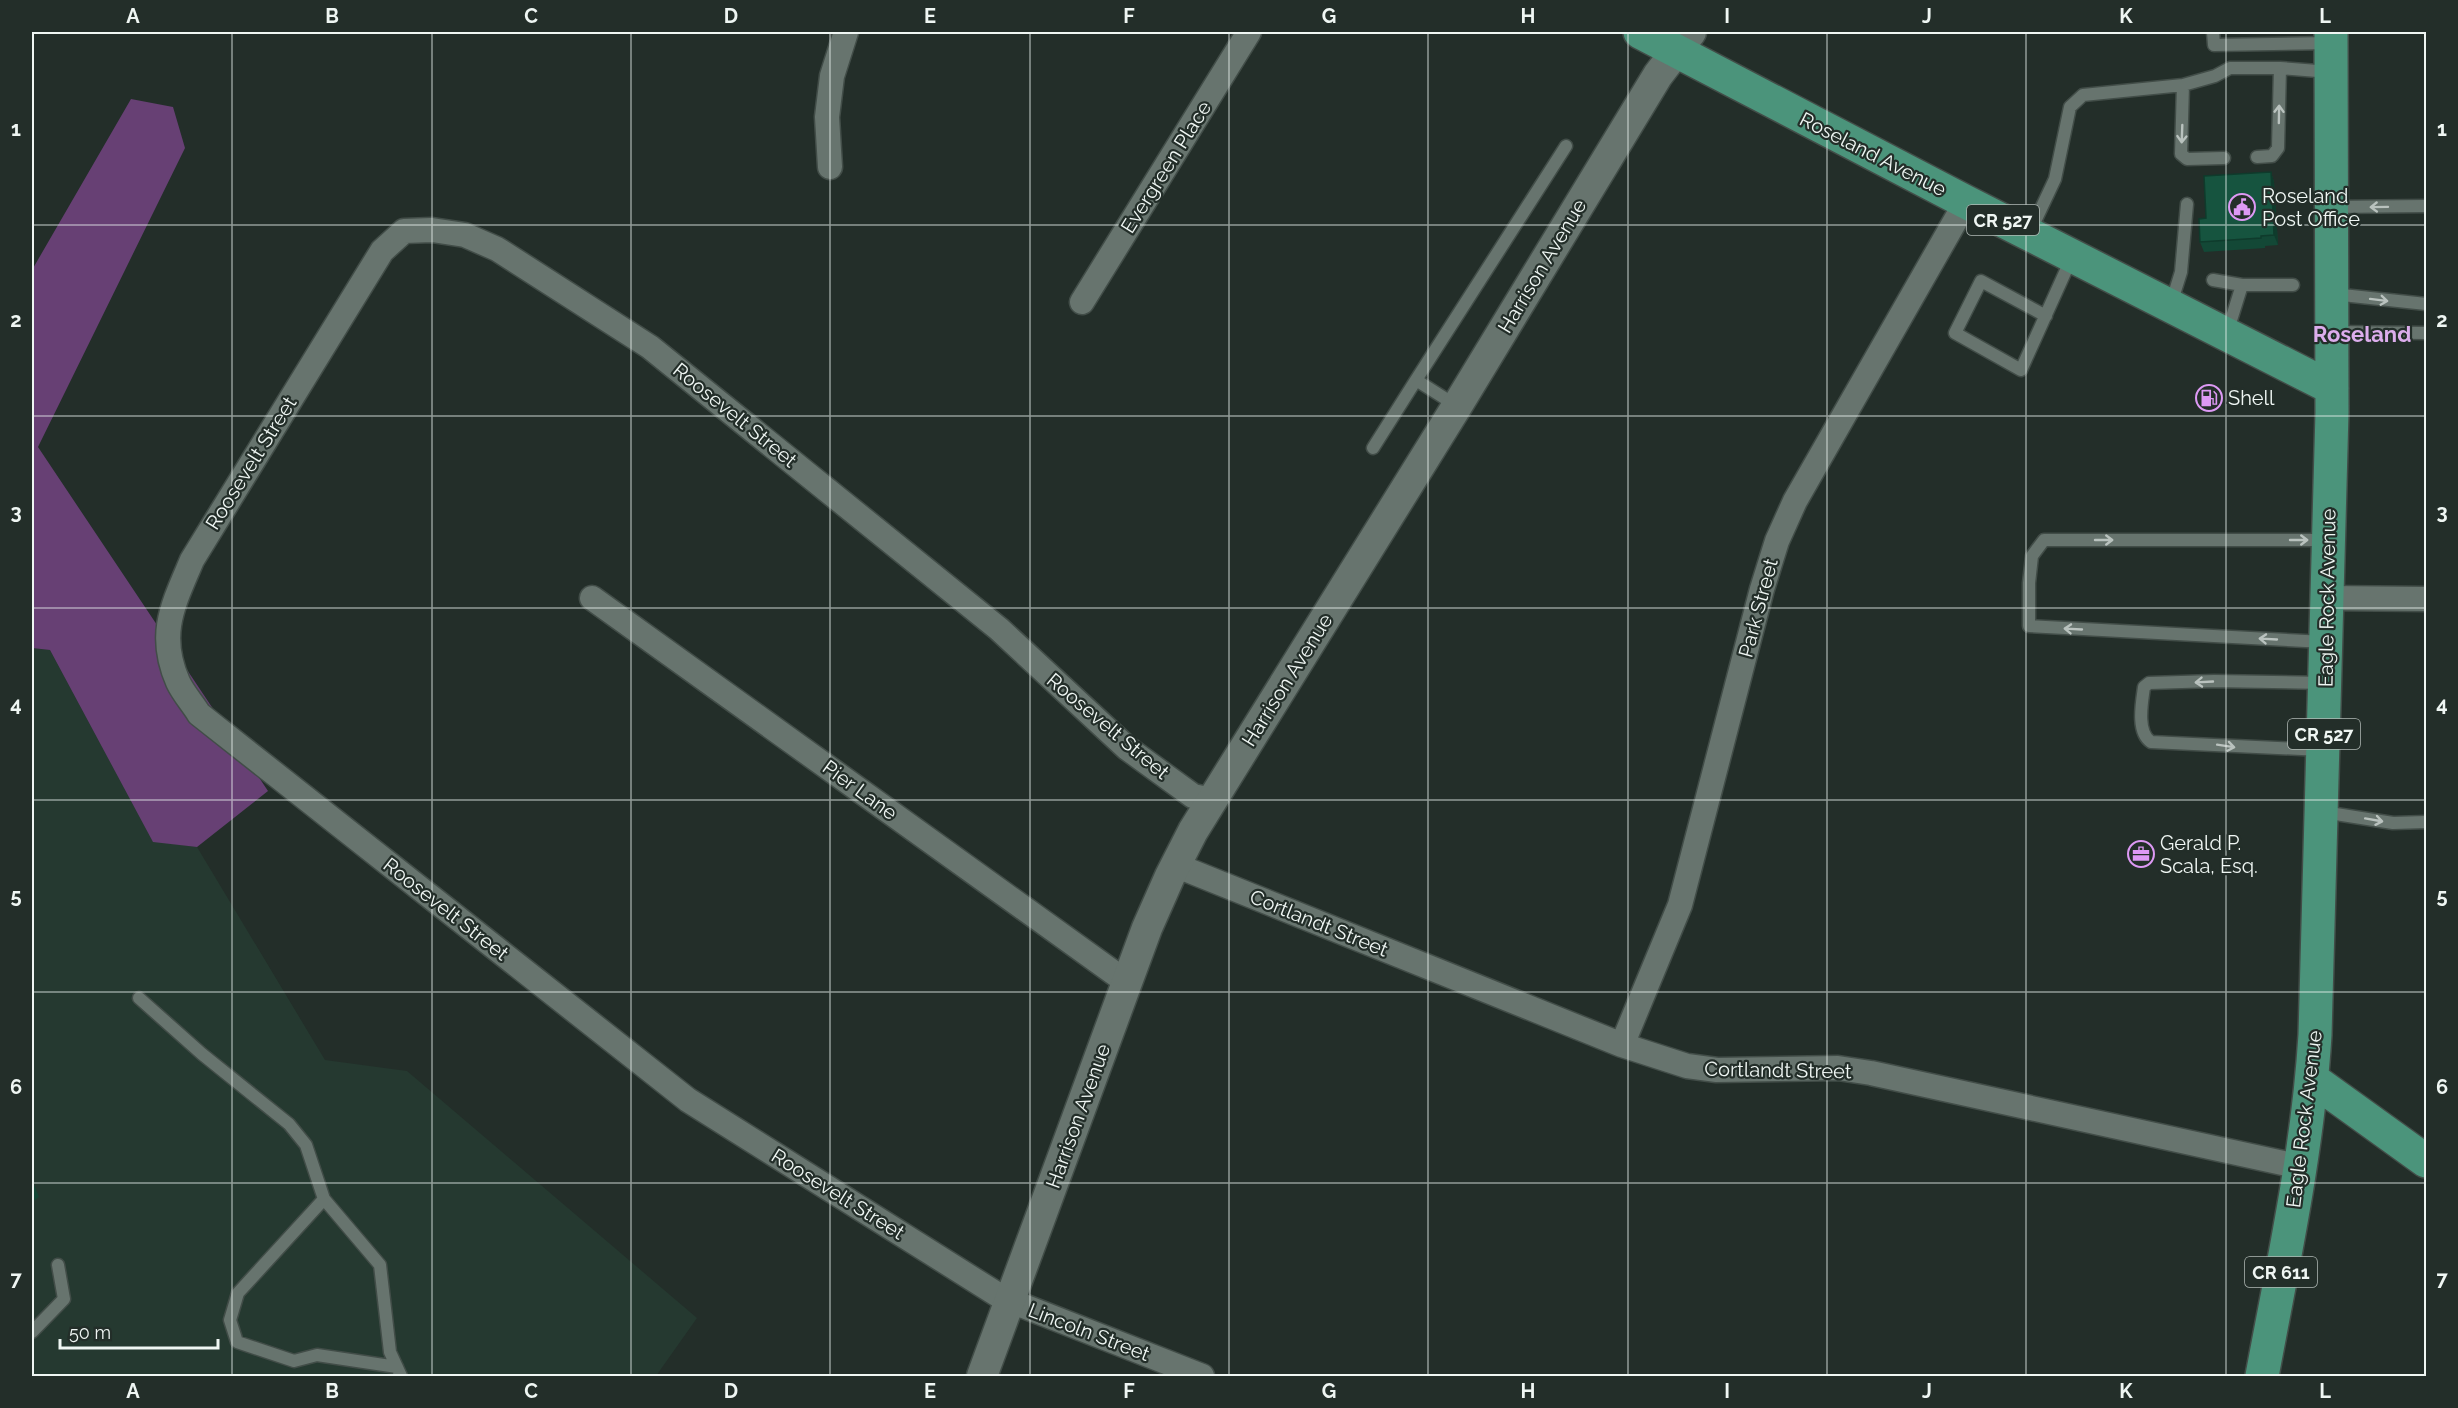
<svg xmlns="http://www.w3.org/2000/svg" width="2458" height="1408" font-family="Raleway,sans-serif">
<rect width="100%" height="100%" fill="#232e29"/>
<path fill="#253930" d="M32 648 50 650 153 841 197 847 325 1060 407 1071 697 1318 656 1376H32Z"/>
<path fill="#674074" d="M131 99 173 107 185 148 38 447 268 791 197 847 153 842 50 650 32 648V270Z"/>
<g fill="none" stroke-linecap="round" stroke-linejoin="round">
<defs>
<path id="service" d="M2213 32 2214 45 2330 43
M2280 68 2330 72
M2224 158 2187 159 2181 154 2183 85 2215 76 2230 68H2280L2278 148 2272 156 2257 157
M2332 207 2426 206
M2030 232 2055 179 2070 107 2083 95 2183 85
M2213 280 2242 285
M2333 294 2426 304
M2171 304 2181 272 2187 204
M2046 316 1981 281 1955 333 2021 370 2072 257
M2333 332 2426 333
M2227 333 2242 285H2293
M1457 406 1416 380 1566 146
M1373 448 1416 380
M2325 642 2029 626V583L2032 556 2044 540H2327
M2322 750 2151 742C2136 732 2142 702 2144 687L2149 683 2214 681 2324 683
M2323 812 2393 823 2426 822
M139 998 202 1054 289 1124 306 1145 324 1199
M32 1332 64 1299 58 1265
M397 1367 317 1355 294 1361 237 1342 230 1320 238 1293 324 1199 380 1265 390 1352 401 1376"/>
<path id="minor" d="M830 167 827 117 832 76 846 32
M1082 302 1249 32
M592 598 1121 978 1126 985
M2328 598 2426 599
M1175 865 1622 1045 1687 1066 1717 1070 1838 1068 1871 1073 2301 1167
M1622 1045 1680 905 1762 589 1777 541 1795 501 1966 202
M1202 1376 1003 1298 688 1100 199 714C193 704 183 693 178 682 157 634 173 605 192 560L382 251 404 231 432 230 465 235 497 249 650 347 999 629 1127 748 1193 796 1212 800"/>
<path id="tertiary" d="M982 1376 1147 928 1170 876 1193 831 1457 406 1658 75 1691 32"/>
<path id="primary" d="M1640 32 1966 202 2332 388
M2312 1079 2426 1161
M2262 1376C2283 1263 2308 1150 2315 1035L2332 412 2331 32"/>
</defs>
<use href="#service" stroke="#424d48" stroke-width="15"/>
<use href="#minor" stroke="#424d48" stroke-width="27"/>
<use href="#tertiary" stroke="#424d48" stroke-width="33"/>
<use href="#primary" stroke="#424d48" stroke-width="36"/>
<use href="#service" stroke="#67746e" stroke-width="12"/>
<use href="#minor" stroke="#67746e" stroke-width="24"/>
<use href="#tertiary" stroke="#67746e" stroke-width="30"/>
<use href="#primary" stroke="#4b947b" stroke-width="33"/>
</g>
<path fill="#134836" d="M2271 172 2274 182 2278 245 2265 246V248L2204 252 2200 242 2206 218Z
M32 1180 39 1197 32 1202Z"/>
<path fill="#0f3b2c" d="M2271 172 2274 182 2278 245 2274 235Z"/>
<path fill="#16543f" stroke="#0f3b2c" stroke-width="1.5" d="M2271 172 2274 235 2261 236V238L2200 242 2199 219 2206 218 2204 176Z"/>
<defs><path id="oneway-shaft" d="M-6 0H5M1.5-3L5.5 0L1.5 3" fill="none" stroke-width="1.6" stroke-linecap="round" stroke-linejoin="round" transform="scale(1.5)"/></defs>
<g stroke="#b9c2be">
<use href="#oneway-shaft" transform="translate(2279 114) rotate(-89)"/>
<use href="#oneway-shaft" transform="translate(2182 134) rotate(92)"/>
<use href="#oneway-shaft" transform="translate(2379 207) rotate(179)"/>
<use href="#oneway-shaft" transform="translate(2379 300) rotate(7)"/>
<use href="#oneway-shaft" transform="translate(2104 540)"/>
<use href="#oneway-shaft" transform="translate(2299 540)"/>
<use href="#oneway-shaft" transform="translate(2073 629) rotate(-177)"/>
<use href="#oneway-shaft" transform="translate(2268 639) rotate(-177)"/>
<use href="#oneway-shaft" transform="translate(2204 682) rotate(177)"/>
<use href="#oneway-shaft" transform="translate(2226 746) rotate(9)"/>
<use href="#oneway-shaft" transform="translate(2374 820) rotate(10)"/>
</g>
<path fill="none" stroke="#eff6f3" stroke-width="1.5" stroke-opacity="0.55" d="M232 32V1376M432 32V1376M631 32V1376M830 32V1376M1030 32V1376M1229 32V1376M1428 32V1376M1628 32V1376M1827 32V1376M2026 32V1376M2226 32V1376M32 225H2426M32 416H2426M32 608H2426M32 800H2426M32 992H2426M32 1183H2426"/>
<defs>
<symbol id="civic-ring" viewBox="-11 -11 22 22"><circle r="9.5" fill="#232e29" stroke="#dd99f4" stroke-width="1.5"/><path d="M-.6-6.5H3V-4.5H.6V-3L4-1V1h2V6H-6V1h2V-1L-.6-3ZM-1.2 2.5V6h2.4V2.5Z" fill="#dd99f4"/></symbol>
<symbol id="fuel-ring" viewBox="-11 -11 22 22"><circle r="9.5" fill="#232e29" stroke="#dd99f4" stroke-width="1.5"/><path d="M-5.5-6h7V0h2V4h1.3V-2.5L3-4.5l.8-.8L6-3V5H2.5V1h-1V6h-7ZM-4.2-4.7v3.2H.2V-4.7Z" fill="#dd99f4"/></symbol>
<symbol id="office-ring" viewBox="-11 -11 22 22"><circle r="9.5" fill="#232e29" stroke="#dd99f4" stroke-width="1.5"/><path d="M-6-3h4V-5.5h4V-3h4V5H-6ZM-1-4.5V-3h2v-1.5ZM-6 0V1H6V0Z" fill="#dd99f4"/></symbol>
</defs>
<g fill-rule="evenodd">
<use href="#civic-ring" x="2227" y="192" width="30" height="30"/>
<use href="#fuel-ring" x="2194" y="383" width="30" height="30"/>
<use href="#office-ring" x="2126" y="839" width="30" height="30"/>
</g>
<g text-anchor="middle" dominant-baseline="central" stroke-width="4.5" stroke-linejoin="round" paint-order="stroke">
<g fill="#232e29" stroke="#b2bab6" stroke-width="1.5">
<rect x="1967" y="205" width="72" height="30" rx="4.5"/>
<rect x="2288" y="719" width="72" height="30" rx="4.5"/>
<rect x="2245" y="1257" width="72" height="30" rx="4.5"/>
</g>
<g font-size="18" font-weight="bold" fill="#eff6f3">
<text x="2003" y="220">CR 527</text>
<text x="2324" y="734">CR 527</text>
<text x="2281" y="1272">CR 611</text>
</g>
<g font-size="20" fill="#eff6f3" stroke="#232e29">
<text transform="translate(1873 154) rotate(27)">Roseland Avenue</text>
<text transform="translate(1166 167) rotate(-58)">Evergreen Place</text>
<text transform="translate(1542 266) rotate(-59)">Harrison Avenue</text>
<text transform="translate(735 415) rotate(39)">Roosevelt Street</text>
<text transform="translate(251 463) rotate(-58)">Roosevelt Street</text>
<text transform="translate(2327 598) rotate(-89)">Eagle Rock Avenue</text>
<text transform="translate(1758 608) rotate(-75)">Park Street</text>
<text transform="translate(1287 680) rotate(-58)">Harrison Avenue</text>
<text transform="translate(1108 726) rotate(40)">Roosevelt Street</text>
<text transform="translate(860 790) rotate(36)">Pier Lane</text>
<text transform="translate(446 909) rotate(38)">Roosevelt Street</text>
<text transform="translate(1319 923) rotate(22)">Cortlandt Street</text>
<text transform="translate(1778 1070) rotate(1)">Cortlandt Street</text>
<text transform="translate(1078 1116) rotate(-70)">Harrison Avenue</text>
<text transform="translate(2304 1119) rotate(-83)">Eagle Rock Avenue</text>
<text transform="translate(838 1194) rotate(32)">Roosevelt Street</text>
<text transform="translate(1089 1332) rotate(21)">Lincoln Street</text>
</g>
<g font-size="20" fill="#eff6f3" stroke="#232e29" text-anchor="start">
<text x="2262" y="196">Roseland<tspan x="2262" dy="23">Post Office</tspan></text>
<text x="2228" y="398">Shell</text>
<text x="2160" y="843">Gerald P.<tspan x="2160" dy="23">Scala, Esq.</tspan></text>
</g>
<g font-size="22" font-weight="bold" fill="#dcadec" stroke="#232e29">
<text x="2362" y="334">Roseland</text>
</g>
</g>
<rect width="2458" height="1408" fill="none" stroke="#232e29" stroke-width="66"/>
<path d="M60 1339v9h158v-9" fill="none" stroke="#eff6f3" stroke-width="3"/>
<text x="69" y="1339" font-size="18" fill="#eff6f3" stroke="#232e29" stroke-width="4.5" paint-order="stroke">50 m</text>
<rect x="33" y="33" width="2392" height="1342" fill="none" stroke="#eff6f3" stroke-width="2"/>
<g font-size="20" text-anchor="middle" font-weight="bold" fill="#eff6f3">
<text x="133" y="23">A</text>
<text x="332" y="23">B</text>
<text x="531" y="23">C</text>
<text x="731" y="23">D</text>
<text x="930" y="23">E</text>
<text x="1129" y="23">F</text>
<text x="1329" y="23">G</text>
<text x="1528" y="23">H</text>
<text x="1727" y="23">I</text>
<text x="1927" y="23">J</text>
<text x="2126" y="23">K</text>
<text x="2325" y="23">L</text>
<text x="16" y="136">1</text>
<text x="2442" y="136">1</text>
<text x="16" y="327">2</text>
<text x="2442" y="327">2</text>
<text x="16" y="519">3</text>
<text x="2442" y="519">3</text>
<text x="16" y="711">4</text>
<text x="2442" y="711">4</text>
<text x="16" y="903">5</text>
<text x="2442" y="903">5</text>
<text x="16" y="1094">6</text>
<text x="2442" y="1094">6</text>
<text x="16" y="1286">7</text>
<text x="2442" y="1286">7</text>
<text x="133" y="1398">A</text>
<text x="332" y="1398">B</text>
<text x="531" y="1398">C</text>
<text x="731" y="1398">D</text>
<text x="930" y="1398">E</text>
<text x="1129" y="1398">F</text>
<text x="1329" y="1398">G</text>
<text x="1528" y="1398">H</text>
<text x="1727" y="1398">I</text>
<text x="1927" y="1398">J</text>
<text x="2126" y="1398">K</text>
<text x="2325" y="1398">L</text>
</g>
</svg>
